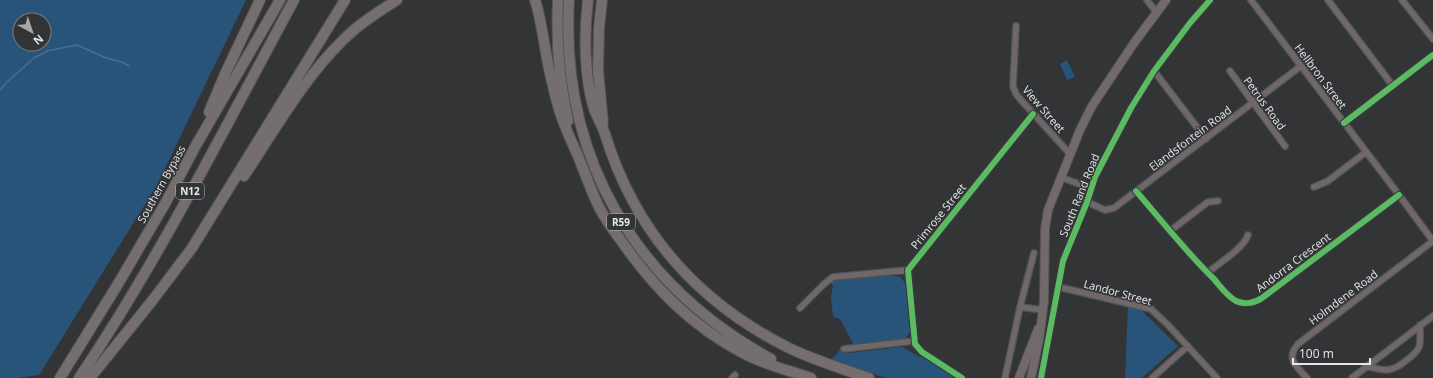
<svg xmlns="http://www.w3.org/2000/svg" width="1433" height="378" font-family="'Open Sans',sans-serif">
<rect width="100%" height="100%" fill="#333436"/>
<path fill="#29547a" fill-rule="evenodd" d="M0 0H246L157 185 39 375 17 378H0ZM20 20H44V44H20Z
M1067 60 1075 77 1067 80 1060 64Z
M886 274 900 277 906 284 910 332 906 338 901 340 854 345 840 319 833 317 831 296 833 286 831 282 838 279Z
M1128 307 1141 310 1178 346 1142 378H1125Z
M902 347 920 357H923L956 378H886L831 360 840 350H844L849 353Z"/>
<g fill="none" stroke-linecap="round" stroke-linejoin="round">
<path stroke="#4c699e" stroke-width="1.5" d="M0 90 7 82 34 58 47 51 77 45 106 58 122 62 129 66"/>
<defs>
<path id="street" d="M1147 0 1156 12
M1251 0 1399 195 1433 241
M1328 0 1393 86
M1402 0 1433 39
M1016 26 1013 86 1016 94 1021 100 1070 154
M1154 71 1206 139
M1230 71 1285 146
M1344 123 1433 55
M1060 177 1090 188
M1314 187 1328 181 1366 152
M1136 191C1162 221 1186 252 1214 279 1220 286 1227 296 1236 301 1244 305 1255 303 1262 298L1399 195
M1087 202 1105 210 1114 208 1301 66
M1170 231 1208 202 1218 201
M1207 273C1218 264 1244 248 1248 235
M1059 287 1151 309 1168 325 1217 378
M1020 307 1043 310
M800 308 824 284 833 277 908 270
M844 349 914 341
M1367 366C1386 372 1393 372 1408 359 1412 356 1417 352 1419 347 1421 340 1420 332 1420 325
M732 378 735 375
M962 378 922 352 915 344 908 270 1033 114
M1005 378 1020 307 1034 253
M1041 378 1063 261 1087 202 1095 177 1131 108 1154 71 1190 23 1210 0
M1152 378 1188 346
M1307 378C1297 367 1285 359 1298 344L1433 241
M1352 378 1433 316"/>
<path id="secondary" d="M1019 378 1038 329
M1031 378 1039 340 1044 301 1045 229 1048 210 1080 130 1092 106 1134 43 1166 0"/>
<path id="highway" d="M535 0C540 15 542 31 545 47 548 67 553 87 558 106 563 124 571 140 578 156 585 173 591 191 599 207 605 219 614 231 622 242 655 289 692 326 743 353 765 365 788 370 811 378
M558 0C556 41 559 81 568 121
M569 0C560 156 634 284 771 359
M588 0C584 33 584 76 594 109 597 117 602 125 605 134 635 232 697 302 789 348 814 360 842 369 869 378
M602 0 599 28 598 70 603 123
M209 112 225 74 260 0
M244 176C274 131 304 78 343 40 359 24 378 12 397 0
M60 378 118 284 166 202 195 147 280 0
M79 378C160 258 225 127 294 0
M90 378 152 301 192 248 345 0"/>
</defs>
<use href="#street" stroke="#505152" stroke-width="8"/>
<use href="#secondary" stroke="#505152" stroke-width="10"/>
<use href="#highway" stroke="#505152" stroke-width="12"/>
<use href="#street" stroke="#6f6769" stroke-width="5.5"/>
<use href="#secondary" stroke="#72696b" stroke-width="8"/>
<use href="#highway" stroke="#746e6f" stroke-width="10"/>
<defs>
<path id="cycleway" d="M1344 123 1433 55
M1136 191C1162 221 1186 252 1214 279 1220 286 1227 296 1236 301 1244 305 1255 303 1262 298L1399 195
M962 378 922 352 915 344 908 270 1033 114
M1041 378 1063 261 1087 202 1095 177 1131 108 1154 71 1190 23 1210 0"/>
</defs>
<use href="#cycleway" stroke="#323437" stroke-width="8"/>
<use href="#cycleway" stroke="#5cba63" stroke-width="6"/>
</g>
<g text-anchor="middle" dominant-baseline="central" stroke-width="3" stroke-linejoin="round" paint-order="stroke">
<g fill="#323437" stroke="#afb1b3" stroke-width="1">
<rect x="176" y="183" width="28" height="16" rx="3"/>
<rect x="607" y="214" width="28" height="16" rx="3"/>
</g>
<g font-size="10" font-weight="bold" fill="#e5e7e8">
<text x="190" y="191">N12</text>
<text x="621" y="222">R59</text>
</g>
<g font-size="11" fill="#e5e7e8" stroke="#323437">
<text transform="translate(1321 76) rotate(53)">Hellbron Street</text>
<text transform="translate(1265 103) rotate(54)">Petrus Road</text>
<text transform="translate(1044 109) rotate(49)">View Street</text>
<text transform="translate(1190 138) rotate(-37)">Elandsfontein Road</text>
<text transform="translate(161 184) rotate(-61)">Southern Bypass</text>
<text transform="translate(1079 195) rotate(-68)">South Rand Road</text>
<text transform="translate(938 216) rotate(-51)">Primrose Street</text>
<text transform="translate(1293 262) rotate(-37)">Andorra Crescent</text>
<text transform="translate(1118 292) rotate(15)">Landor Street</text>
<text transform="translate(1343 297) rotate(-37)">Holmdene Road</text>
</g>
</g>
<g transform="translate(32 32) rotate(140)"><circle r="19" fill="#323437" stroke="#7a7c7e"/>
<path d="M0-3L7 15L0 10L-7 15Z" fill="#a7a8aa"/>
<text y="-6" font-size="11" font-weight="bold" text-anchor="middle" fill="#e5e7e8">N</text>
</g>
<path d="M1293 358v6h77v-6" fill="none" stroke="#e5e7e8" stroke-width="2"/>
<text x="1299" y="358" font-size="12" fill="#e5e7e8" stroke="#323437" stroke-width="3" paint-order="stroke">100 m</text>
</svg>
